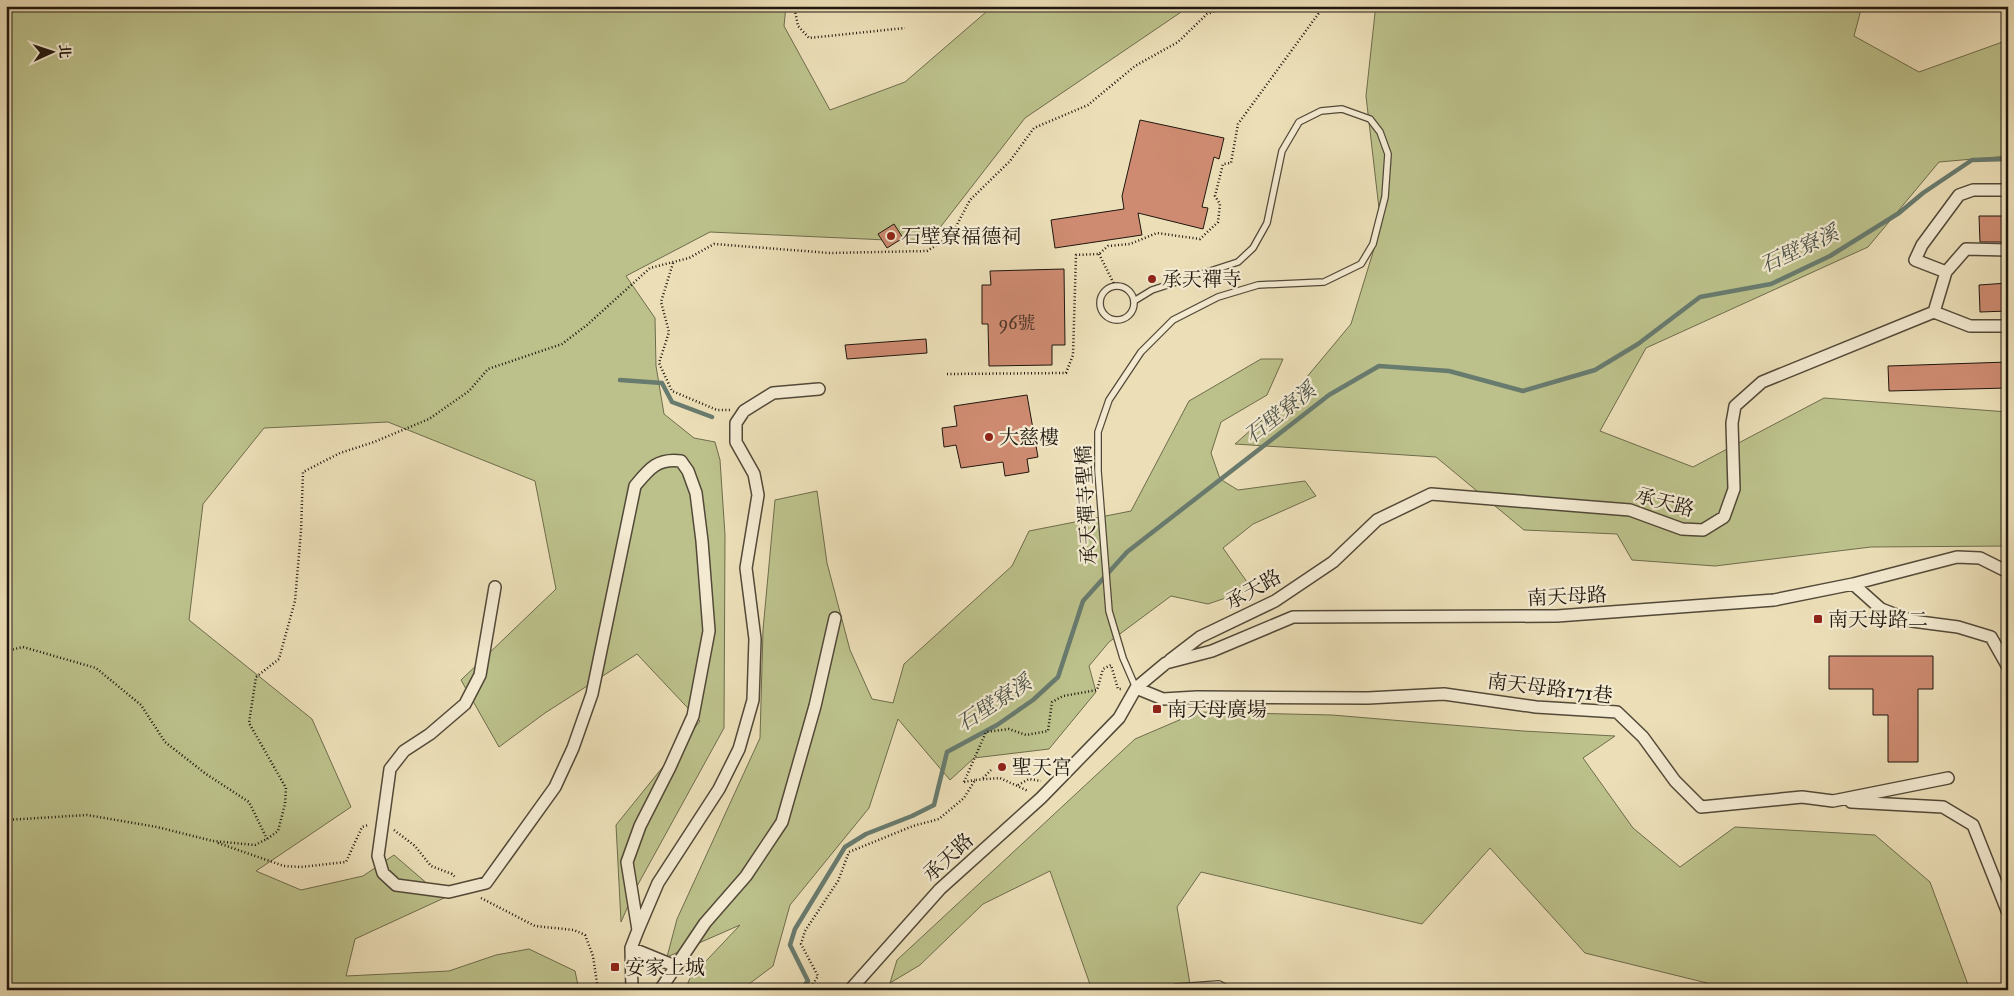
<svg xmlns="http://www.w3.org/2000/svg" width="2014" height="996" font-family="'IM FELL Great Primer','Noto Serif TC',serif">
<rect width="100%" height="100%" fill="#ecdfb8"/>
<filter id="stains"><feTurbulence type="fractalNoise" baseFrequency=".004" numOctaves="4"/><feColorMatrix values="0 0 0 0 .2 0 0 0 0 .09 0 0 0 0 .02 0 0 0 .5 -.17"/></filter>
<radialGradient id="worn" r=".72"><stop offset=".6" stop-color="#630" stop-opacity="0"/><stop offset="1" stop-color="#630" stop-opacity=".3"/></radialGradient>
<path fill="#bcc18b" stroke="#6e6c4c" d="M6 6H786L784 26 830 110 905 82 993 6H1190L1025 118 935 234 909 241 710 232 626 276 655 318 656 366 664 414 694 438 715 442 720 460 725 535 724 728 636 888 621 922 616 825 700 721 637 654 545 713 499 747 461 680 556 589 535 481 388 422 264 428 203 504 189 620 312 719 351 807 256 871 301 890 363 876 394 855 444 898 355 939 346 976 449 971 496 955 529 949 575 971 579 990H6Z
M1378 6H1862L1854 36 1919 72 2008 40V156L1939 162 1868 247 1646 348 1600 431 1693 467 1824 398 2008 412V546L1871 547 1715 566 1632 560 1617 534 1524 530 1436 457 1235 444 1296 390 1351 324 1381 226 1366 96 1375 13Z
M1261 359H1283L1267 395 1221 422 1211 453 1220 479 1238 490 1305 481 1316 496 1253 524 1223 548 1252 589 1208 604 1171 596 1109 642 1089 666 1096 692 1049 749 974 758 950 780 898 719 869 808 790 905 773 966 741 990H685L690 978 740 925 667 957 677 919 760 738 763 630 775 500 817 491 827 563 850 650 872 699 893 703 904 664 1012 566 1029 531 1131 511 1189 401Z
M1198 712 1332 715 1523 731 1615 736 1583 758 1633 828 1680 867 1735 827 1875 835 1930 882 1970 990H1707V983L1585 953 1490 848 1422 924 1201 872 1177 907 1191 990H1092L1050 871 983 904 920 965 890 983 897 960 1135 739Z"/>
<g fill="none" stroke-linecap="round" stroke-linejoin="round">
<path stroke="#687b6f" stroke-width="4.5" d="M620 380 662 383 672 402 712 417
M801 990 808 981 790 945 795 929 845 847 866 834 912 816 934 805 947 752 997 725 1033 700 1058 677 1083 601 1127 552 1329 395 1379 366 1449 371 1523 391 1595 370 1638 344 1700 297 1771 284 1830 256 1899 213 1923 193 1972 160 2008 159"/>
</g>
<path fill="#ce8b71" stroke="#1f170e" d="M1140 120 1224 138 1219 159 1214 157 1202 207 1208 208 1203 229 1138 213 1142 235 1055 248 1051 220 1124 209 1122 196Z
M1979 216H2008V242H1980Z
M894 224 903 238 887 248 878 234Z
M1064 269 1065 345H1052V365L989 366 988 324H982V285H991L990 271Z
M2008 283V311L1980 312 1979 285Z
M926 339 927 353 847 359 845 345Z
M2008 362V388L1889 391 1888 366Z
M1027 395 1038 457 1027 459 1029 472 1005 476 1003 462 961 468 956 445 944 447 942 428 957 426 954 406Z
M1829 656H1933V689H1918V762H1888V715H1873V689H1829Z"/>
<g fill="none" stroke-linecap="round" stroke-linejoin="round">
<defs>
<path id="lane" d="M1100 303a17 17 0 1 1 34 0a17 17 0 1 1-34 0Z
M1134 301 1152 290 1238 262 1253 248 1267 223 1282 151 1299 122 1321 111 1342 109 1370 119 1380 132 1388 154 1385 197 1373 244 1361 264 1324 282 1258 285 1218 297 1173 320 1141 352 1109 400 1098 432V471L1109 611 1123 658 1136 688
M1173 990 1176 987 1219 984 1230 990"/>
<path id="street" d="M1946 272 1915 260 1922 245 1959 195 1973 190H2008
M1934 312 1970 326H2008
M1853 584 1881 609 1912 621 1958 627 1991 637 2008 667
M495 587 480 675 465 704 430 734 404 751 390 769 378 856 383 873 396 885 449 892 486 883 555 787 573 748 592 694 635 486C649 469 657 458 681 461L688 471 696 493 702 541 709 631 693 716 670 767 640 826 627 862 638 930
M1170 660 1200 637 1275 601 1333 562 1377 520 1431 494 1630 510 1682 529 1703 530 1724 517 1734 489 1732 423 1735 406 1762 382 1934 312 1946 272 1966 249 2008 250
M1136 688 1163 699 1197 697 1368 698 1444 694 1536 707 1617 712 1643 737 1675 781 1701 807 1802 797 1833 801 1948 778
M1851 802 1943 807 1973 825 2008 913
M631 948 675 966
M632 990 631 948 638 930 658 883 719 789 739 749 753 700 755 639 746 568 758 495 754 474 736 442V423L744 411 773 393 819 389
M660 990 705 923 746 876 782 822 815 706 835 618
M850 990 940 889 1041 798 1119 718 1136 688 1166 663 1212 651 1293 617 1557 616 1774 600 1853 584 1957 557 1980 558 2008 572"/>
</defs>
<use href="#lane" stroke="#524938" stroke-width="8"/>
<use href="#street" stroke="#524938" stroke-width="14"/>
<path stroke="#1f170e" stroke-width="2.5" stroke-dasharray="1 2.5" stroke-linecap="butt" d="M794 6 798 26 809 38 905 28
M1099 254 1115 286
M673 263 661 302 669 332 659 363 672 391 717 410H730
M947 374 1066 373 1073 355 1076 255 1099 254 1108 246 1130 244 1157 233 1200 239 1218 222 1220 204 1215 196 1223 164 1231 163 1238 124 1324 6
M6 651 23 647 96 668 141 705 165 742 206 774 249 802 267 839
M983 778 991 770
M964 782 986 732 1009 729 1026 735 1048 731 1052 702 1063 696 1097 690 1103 669 1111 665 1118 689H1122
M964 782 975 780
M1018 785 1029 779 1041 781
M6 820 87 815 157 827 213 841 255 845 267 839 278 831 285 804 286 788 249 723 256 677 279 659 295 601 301 531 303 472 340 453 374 442 429 419 469 391 488 369 562 344 587 325 650 268 689 258 714 244 830 253 927 251 951 236 970 200 1010 161 1034 128 1088 105 1135 66 1178 42 1207 14 1228 6
M394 830 415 846 431 866 452 874 456 878
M218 843 284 866 301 867 346 862 362 827 368 825
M481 898 535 926 574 930 585 935 593 956 598 990
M809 990 818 976 801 944 805 931 838 881 849 852 913 826 939 819 964 798 975 780 1000 778 1028 791"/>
<use href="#lane" stroke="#f3ead1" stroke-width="5.5"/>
<use href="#street" stroke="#f3ead1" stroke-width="11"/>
</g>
<g fill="#8f2418" stroke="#f3ead1" stroke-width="2">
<circle cx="891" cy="236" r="5"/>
<circle cx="1152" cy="279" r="5"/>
<circle cx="989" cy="437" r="5"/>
<rect x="1813" y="614" width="10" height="10" rx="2.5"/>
<rect x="1152" y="704" width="10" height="10" rx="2.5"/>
<circle cx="1002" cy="767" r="5"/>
<rect x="610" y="962" width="10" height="10" rx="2.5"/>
</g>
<g text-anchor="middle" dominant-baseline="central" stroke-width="4.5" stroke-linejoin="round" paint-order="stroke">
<g font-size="18" fill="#4b3427">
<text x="1017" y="323">96號</text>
</g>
<g font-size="20" fill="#1f170e" stroke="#f3ead1" text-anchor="start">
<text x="901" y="236">石壁寮福德祠</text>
<text x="1162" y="279">承天禪寺</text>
<text x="999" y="437">大慈樓</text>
<text x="1828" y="619">南天母路二</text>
<text x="1167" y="709">南天母廣場</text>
<text x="1012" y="767">聖天宮</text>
<text x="625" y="967">安家上城</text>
</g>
<g font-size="20" fill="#1f170e" stroke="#f3ead1">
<text transform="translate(1665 502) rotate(15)">承天路</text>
<text transform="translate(1086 505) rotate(-93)">承天禪寺聖橋</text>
<text transform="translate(1253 589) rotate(-29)">承天路</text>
<text transform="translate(1567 596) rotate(-3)">南天母路</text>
<text transform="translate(1550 688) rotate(7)">南天母路171巷</text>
<text transform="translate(948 857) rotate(-43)">承天路</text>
</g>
<g font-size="21" font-style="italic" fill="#4a5147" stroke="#f3ead1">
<text transform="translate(1799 249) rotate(-25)">石壁寮溪</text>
<text transform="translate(1280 413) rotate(-38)">石壁寮溪</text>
<text transform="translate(994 703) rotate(-33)">石壁寮溪</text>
</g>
</g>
<rect width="2014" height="996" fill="none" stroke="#ecdfb8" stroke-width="25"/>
<rect x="8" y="8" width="1999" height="981" fill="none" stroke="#1f170e" stroke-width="2.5"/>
<rect x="12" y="12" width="1989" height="971" fill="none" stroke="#1f170e"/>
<g transform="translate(52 52) rotate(87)" stroke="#f3ead1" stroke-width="4" paint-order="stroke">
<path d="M0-4L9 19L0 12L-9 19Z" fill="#1f170e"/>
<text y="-8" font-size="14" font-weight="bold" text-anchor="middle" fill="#1f170e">北</text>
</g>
<rect width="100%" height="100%" filter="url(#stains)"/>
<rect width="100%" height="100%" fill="url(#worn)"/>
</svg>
